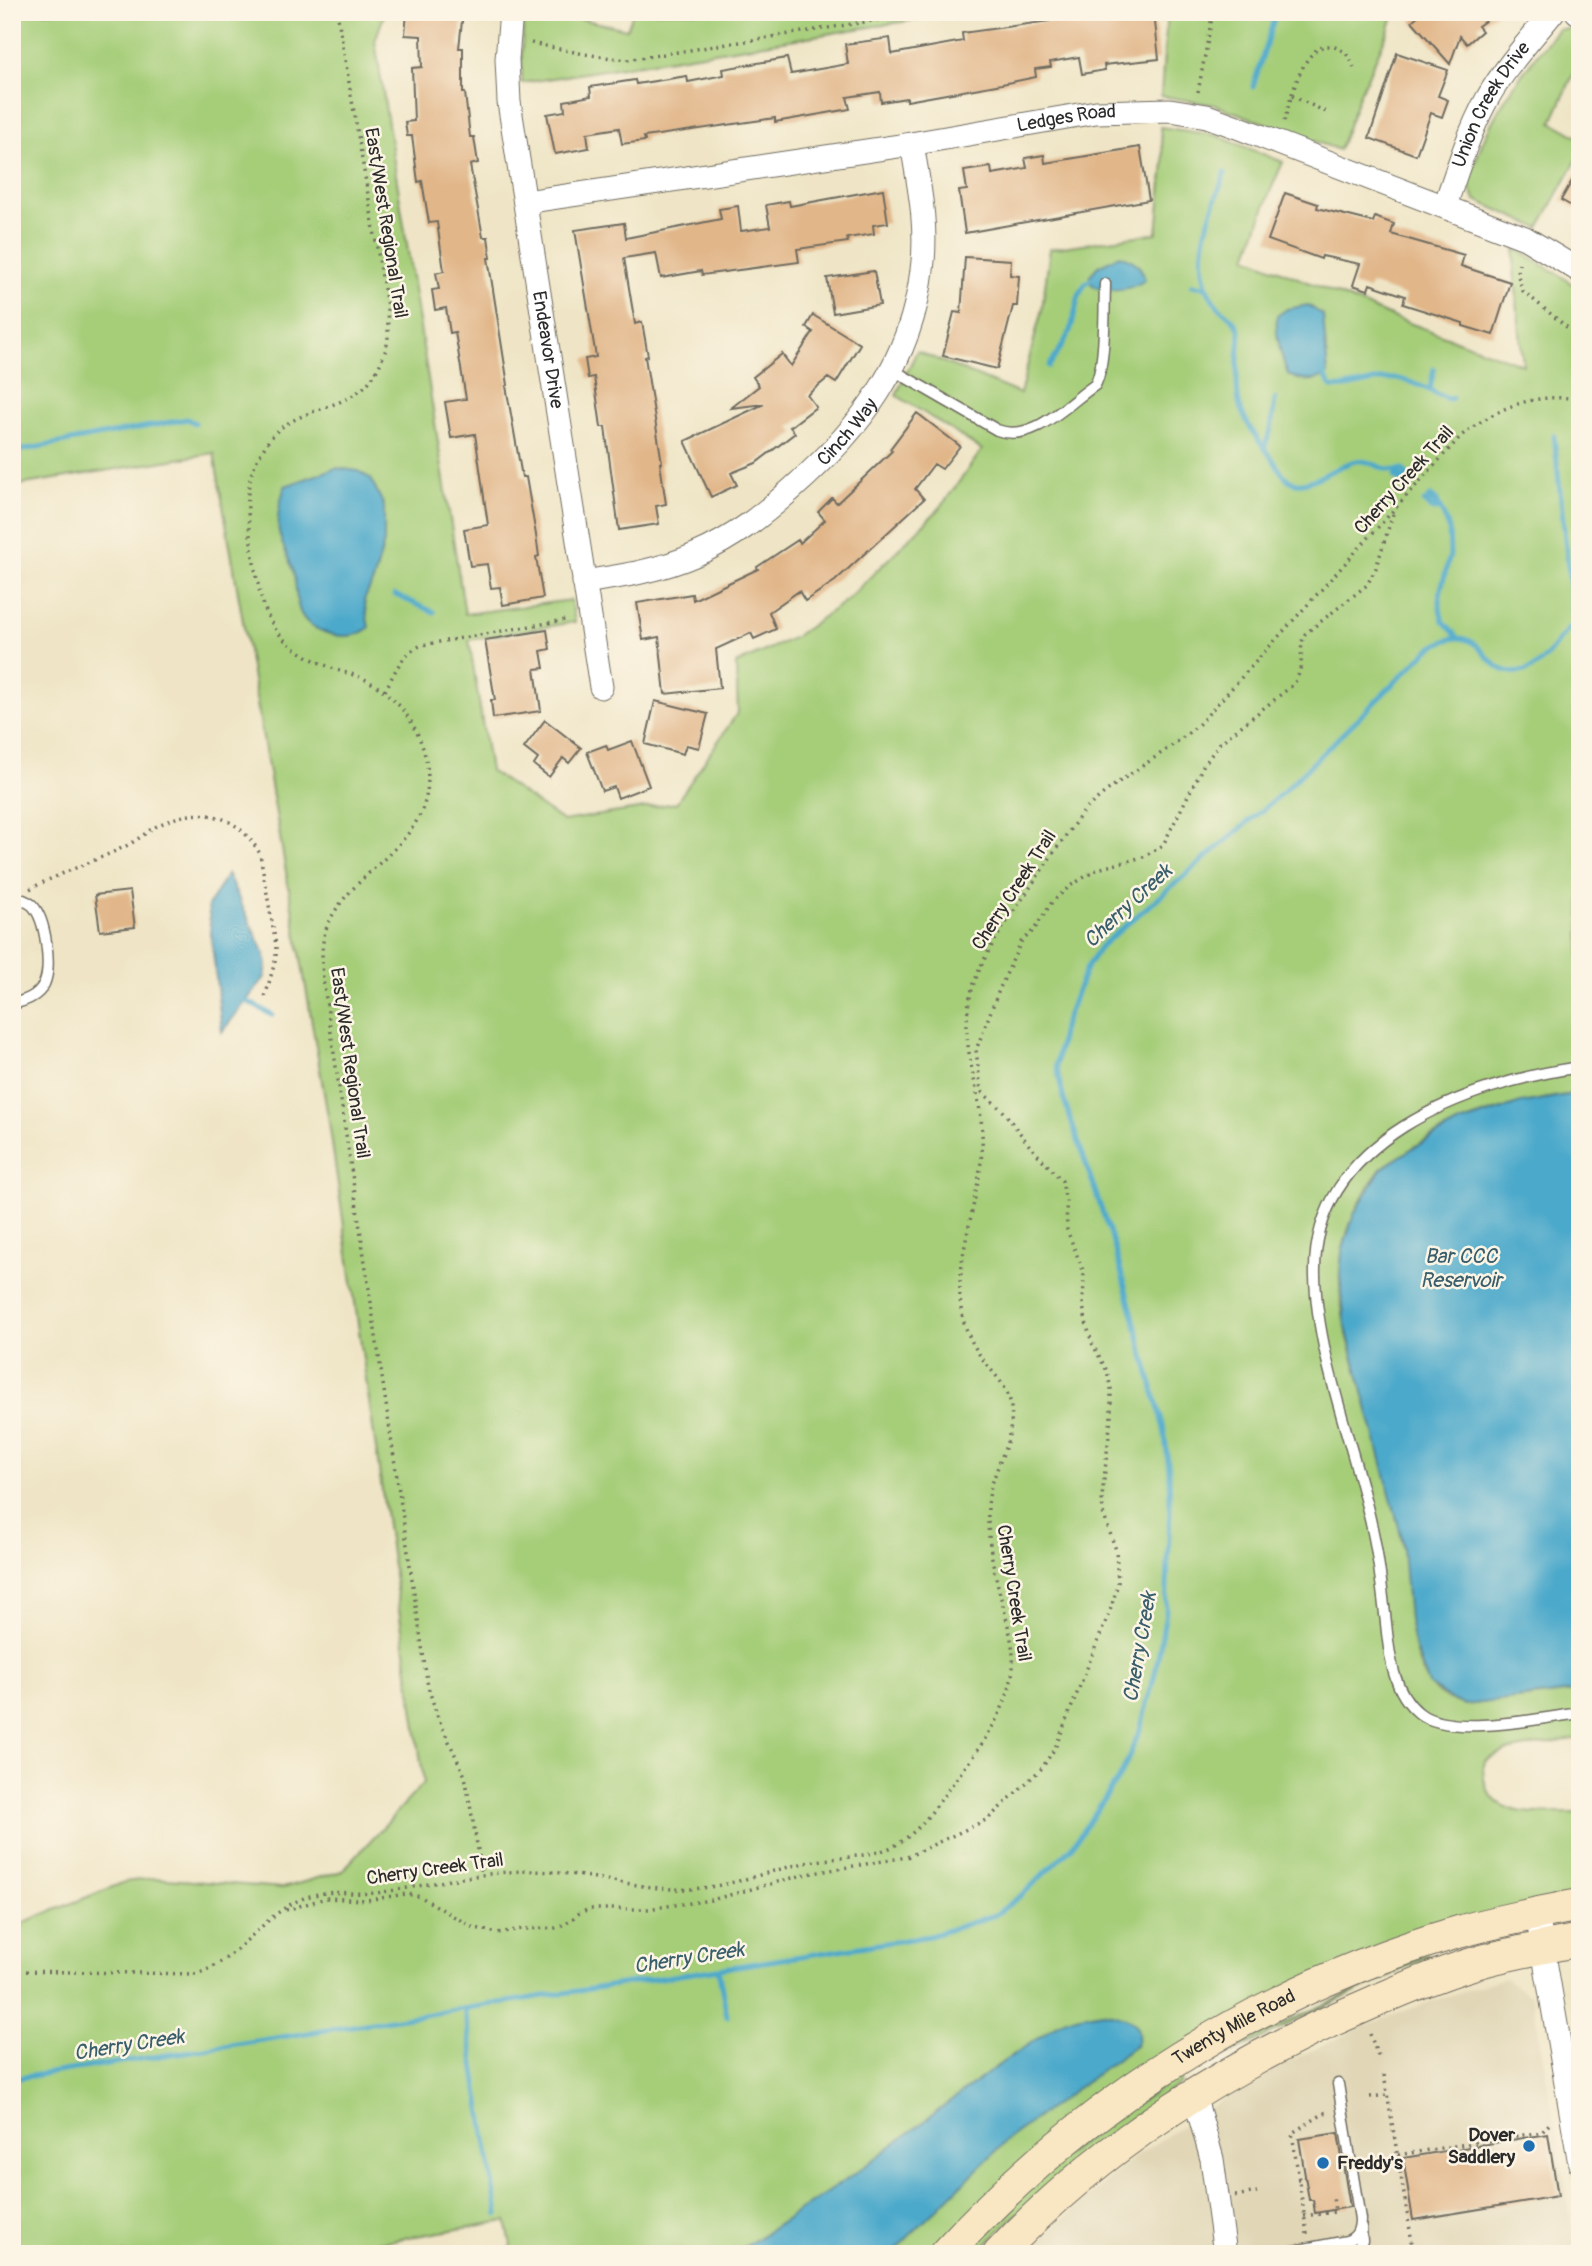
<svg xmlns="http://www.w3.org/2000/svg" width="1592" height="2266" font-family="Pangolin,sans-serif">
<rect width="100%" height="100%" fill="#fcf5e5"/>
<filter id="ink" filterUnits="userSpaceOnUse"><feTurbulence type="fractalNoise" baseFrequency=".0143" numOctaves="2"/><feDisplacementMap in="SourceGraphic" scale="14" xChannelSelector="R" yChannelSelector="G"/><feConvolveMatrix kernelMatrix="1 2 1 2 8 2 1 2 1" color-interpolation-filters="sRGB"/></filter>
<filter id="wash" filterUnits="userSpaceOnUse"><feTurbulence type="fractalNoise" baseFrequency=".00686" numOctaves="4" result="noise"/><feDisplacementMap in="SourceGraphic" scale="28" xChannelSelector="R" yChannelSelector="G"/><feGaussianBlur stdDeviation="1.57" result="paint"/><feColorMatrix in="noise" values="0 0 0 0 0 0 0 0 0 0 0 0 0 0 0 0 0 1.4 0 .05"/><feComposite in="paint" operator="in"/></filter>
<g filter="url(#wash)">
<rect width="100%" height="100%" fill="#efe5c6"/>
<path fill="#e1d7b7" d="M1505 1978 1530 1995 1533 2000 1577 2254H1023L1133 2158 1259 2076 1363 2026 1438 1999Z"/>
<path fill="#a6ce79" stroke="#687c52" stroke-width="2" d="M12 12H385L375 41 465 614 571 600 575 622 469 640 490 771 563 821 676 803 738 712 736 664 793 638 847 600 940 508 982 450 896 395 917 351 1020 394 1042 309 1050 249 1157 233 1164 163 1160 127 1215 135 1283 162 1269 194 1247 257 1393 317 1523 365 1514 268 1515 249 1560 275 1580 290V1093C1517 1101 1454 1118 1402 1155 1395 1160 1385 1164 1380 1170 1358 1198 1342 1236 1340 1272 1338 1309 1350 1346 1360 1381 1376 1440 1398 1505 1406 1566 1410 1604 1407 1650 1429 1684 1437 1696 1452 1701 1465 1705L1580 1691V1738L1505 1751 1485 1761C1482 1771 1483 1779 1487 1789 1502 1821 1550 1812 1580 1813V1893L1305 1978 931 2254H513L506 2221 308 2254H12V1927L125 1882 154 1878 283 1888 342 1871 424 1783 329 1122 214 453 12 486Z
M525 12H548L627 29 633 12H963L522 83V43Z
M1167 12H1394L1388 32 1360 93 1339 150 1215 105 1161 96Z
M1558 29H1572L1580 34V59L1552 122 1580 138V154L1539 228 1480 202 1475 199 1469 186C1481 126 1519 75 1558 29Z
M1425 1954 1429 1956 1216 2060 1260 2034 1354 1991Z
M1182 2074 1180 2084C1107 2134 1038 2189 977 2254H959L1067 2151Z"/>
<path fill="#4ca9cb" stroke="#3c6a7b" stroke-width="2" d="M1119 255C1134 260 1141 264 1145 280 1131 290 1110 293 1093 286L1090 275 1097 267Z
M1308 305 1323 315 1328 374C1313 383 1304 382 1288 375 1281 355 1275 337 1277 316L1287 309Z
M336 468 358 471 371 479 384 506V542L374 579 364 600 369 628C364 631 360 634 354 635 337 639 309 630 301 614 295 602 297 589 294 576 292 563 285 552 281 540 275 522 279 504 285 486Z
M227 874 264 952 267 965 265 977 222 1032 208 906Z
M1580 1093V1691L1465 1705 1451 1700 1429 1685 1415 1648 1409 1620 1402 1539 1345 1324 1340 1275 1342 1252 1354 1214 1381 1169 1413 1148 1457 1124 1521 1103Z
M1101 2012C1120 2015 1146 2020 1136 2045L1008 2139 891 2254H734L856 2173 1000 2064 1066 2019Z"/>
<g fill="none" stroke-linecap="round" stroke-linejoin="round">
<path stroke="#4ca9cb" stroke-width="5" d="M1253 87 1276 12
M1225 173C1211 213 1189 260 1213 300 1221 313 1236 317 1240 332 1239 353 1234 387 1240 407 1247 426 1259 441 1271 457 1278 466 1284 481 1296 483 1311 486 1339 464 1356 461 1373 459 1385 475 1402 469L1408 475
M1192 285 1208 288
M1049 366C1056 356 1063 345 1069 333 1078 316 1073 282 1097 278
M1323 372 1331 387C1353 390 1375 377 1397 379 1416 381 1431 392 1448 399L1452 398
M1430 389 1434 369
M1554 435 1574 623
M1264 448 1271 430 1275 399
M12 452 187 419 195 423
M1396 471 1395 477 1402 482
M1396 471 1405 479
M1431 496 1437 501 1449 528 1450 555 1440 593V609L1443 621 1457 636
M1428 499 1439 509
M1424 502 1431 509H1439
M395 595 434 612
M241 998 272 1015
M718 1969 727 2016
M465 2009 498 2214
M12 2079 930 1936 995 1915 1023 1894 1071 1848 1122 1773 1141 1727 1156 1669 1166 1612 1170 1510 1169 1471 1164 1429 1114 1246 1064 1100 1056 1065 1063 1027 1086 969 1100 947 1280 795 1427 651C1485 611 1478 677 1520 672 1548 669 1557 633 1580 620"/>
</g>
<g id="blocks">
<path fill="#e1b689" d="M407 12H463L459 48H463V93H465L470 137H474L478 163 470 165 483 237H488L491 258H488L508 385 506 386 522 477H526L536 535 539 556 536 557 543 598 503 605 500 587 491 588 487 564 470 566 464 529 488 525 475 434 451 438 445 402 466 399 455 332 450 333 446 308 435 310 432 290 439 289 436 273 444 271 437 222 429 223 422 181 418 182 412 136H407L405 122 414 121 412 68 422 67 421 36 405 35Z
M1078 12H1094L1096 20 1154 13 1159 59 1104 65 1105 70 1082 74 1079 57 1050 62 1051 67 1035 69 1036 77 1002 84 907 101V98L881 102 880 92 847 97 850 109 775 122V118L644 137 645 141 622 144 619 128 587 133 589 148 555 154 547 114 565 111 564 101 591 96 590 87 635 80 636 84 687 76 688 82 724 75 723 69 787 58 791 74 848 64 845 44 890 38 892 54 963 41 962 33 1050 21V17Z
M1422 12H1498L1478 26 1482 31 1467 44 1460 36 1450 64 1412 21Z
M1397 53 1448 70 1438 96 1448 100 1442 117 1431 113 1416 155 1369 138Z
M1140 147 1149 200 965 233 959 191 967 190 964 171 991 167 992 174 1027 168 1025 158 1044 155 1045 163Z
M1580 167V211L1561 200Z
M883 189 888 223 873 225 874 234 847 238 848 242 797 249 799 262 702 275 701 271 661 278 656 253 624 258 635 324 642 322 648 356 645 357 662 463H660L666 504 656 506 659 524 619 530 605 427H601L594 377 588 378 585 359 596 357 575 230 624 223 626 238 721 219 719 209 738 206 741 231 770 227 766 205 789 201 790 206Z
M1285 193 1318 204 1317 208 1373 222 1375 217 1394 224 1391 234 1464 255 1461 266 1510 282 1493 335 1463 326V323L1403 304 1405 296 1370 284 1368 290 1353 285 1360 264 1322 256 1321 259 1268 240Z
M965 257 1011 260 1010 275 1019 276 1017 306H1013L997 369 943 356 954 312 961 313Z
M874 271 880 305 833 313 827 278Z
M813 315 860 344 836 383 828 378 807 395 816 407 790 427 795 433 756 463 731 473 737 485 711 497 685 441 764 404 731 408 759 386 753 377 782 354 791 366 813 332 806 327Z
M917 413 960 446 942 469 934 464 915 489 924 499 835 581 805 601 799 591 769 612 776 629 754 639 751 633 716 649 720 688 665 694 659 637 643 640 637 603 692 594 693 600 758 569 757 567 798 540 800 543 825 520 818 512 832 498 837 503 892 451 890 449Z
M547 630 550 649 541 651 544 668 535 669 541 711 493 718 491 700H495L485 640Z
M655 701 708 714 699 748 686 745 683 754 645 744Z
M545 720 581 748 569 763 563 758 549 777 534 765 538 759 524 748Z
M632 741 649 786 618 798 614 787 602 791 587 752 606 745 608 750Z
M130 891 135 927 100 931 95 895Z
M1338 2133 1350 2207 1315 2213 1313 2200H1309L1299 2139Z
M1548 2134 1558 2196 1413 2220 1403 2158Z"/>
</g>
</g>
<g filter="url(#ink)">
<use href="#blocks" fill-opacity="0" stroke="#706c61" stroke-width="2"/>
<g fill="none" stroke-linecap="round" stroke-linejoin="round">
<defs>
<path id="lane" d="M893 370 997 430C1033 444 1068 403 1095 385 1106 365 1104 310 1105 284
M12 897C18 898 27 901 32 905 46 919 52 967 44 984 38 997 24 1001 12 1004
M1580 1067C1469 1083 1311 1139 1315 1276 1317 1357 1355 1448 1372 1528 1378 1554 1381 1580 1384 1606 1389 1643 1388 1688 1419 1713 1450 1738 1542 1718 1580 1713
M1278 2254 1347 2241C1357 2237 1360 2230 1360 2219L1338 2084
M1355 2254 1362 2241 1361 2227"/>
<g id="street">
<path id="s1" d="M511 12 507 59 509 102 601 687"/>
<path d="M1577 12 1580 14"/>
<path id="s2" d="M525 202 899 146 1096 112 1170 110 1207 116 1237 127 1525 238 1580 271"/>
<path id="s3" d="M1445 206C1457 170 1469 132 1487 99 1505 67 1530 40 1553 12"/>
<path id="s4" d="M584 582C624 576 661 570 697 554 734 538 764 514 793 488 861 428 911 363 922 270 928 227 919 186 912 144"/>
<path d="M1537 1914 1580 2164"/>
<path d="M1194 2095 1212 2159 1225 2254"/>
</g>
<g id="secondary">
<path id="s5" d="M945 2254C1082 2104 1260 1990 1455 1933 1496 1921 1538 1913 1580 1905"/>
<path d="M999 2254C1100 2145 1231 2063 1367 2005 1405 1988 1445 1971 1486 1960 1517 1952 1549 1946 1580 1940"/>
</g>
</defs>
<use href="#lane" stroke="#706c61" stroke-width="13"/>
<use href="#street" stroke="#706c61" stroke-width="25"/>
<use href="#secondary" stroke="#706c61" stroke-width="34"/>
<path stroke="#706c61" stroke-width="3.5" stroke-dasharray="2 5" stroke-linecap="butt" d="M337 12 387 306C387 320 390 335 386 349 382 361 375 377 365 386 341 409 301 409 276 432 270 437 265 447 261 453 253 466 249 479 248 493 246 518 255 579 263 603 267 617 277 634 288 643 300 653 316 662 330 667 339 672 350 673 360 677 396 693 421 726 427 766 437 843 357 864 329 922 320 940 322 960 323 979L428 1687 438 1718 465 1776 482 1873
M531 43 584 54 627 60 928 12
M1198 92 1213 12
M1292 96 1326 112
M1284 121C1291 100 1304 34 1337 48 1347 52 1350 58 1354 68
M1519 263 1518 276 1523 291 1580 338
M385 691C395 672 401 654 422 645L565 620
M30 889C62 872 96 861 128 845 138 840 146 832 155 827 196 804 237 812 260 854L276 945V958L264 1001
M286 1910 326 1898 366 1900 407 1894 421 1897 472 1927 497 1933 523 1929 555 1928 566 1924 578 1914 589 1909H647L711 1900 807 1874 907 1857 988 1819 1042 1768 1055 1748 1066 1721 1111 1608 1118 1583 1116 1550 1103 1513 1102 1497 1111 1417V1389L1107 1371 1092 1343 1087 1326 1083 1306 1084 1273 1067 1230 1066 1202 1062 1181 1029 1145 1004 1112 981 1091 976 1050 999 990 1021 942 1034 930 1052 902 1070 886 1098 869 1143 857 1163 845 1203 766 1220 743 1294 684C1307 662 1297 649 1305 634L1367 585 1376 568 1393 514
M12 1971 196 1974C243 1960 268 1902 319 1894 338 1890 357 1895 376 1893 428 1886 479 1871 533 1871 580 1872 626 1886 672 1889 720 1892 764 1871 810 1862 836 1857 867 1858 892 1847 920 1833 938 1803 956 1779 982 1745 1017 1699 1013 1654 1011 1632 1004 1611 999 1590 992 1563 987 1534 988 1507 989 1473 1016 1441 1011 1407 1009 1389 999 1380 989 1367 975 1351 964 1330 961 1308 954 1253 985 1189 982 1132 980 1083 958 1046 971 993 981 957 1004 926 1025 895 1044 867 1063 838 1084 811 1118 777 1164 756 1200 723L1461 436C1498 407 1532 393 1580 399
M1579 2018H1580
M1370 2034 1378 2056
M1384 2075 1414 2254
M1370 2097 1387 2095
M1398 2155 1542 2132 1552 2121
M1297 2179 1305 2178
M1235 2196 1257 2192
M1304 2216 1335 2212 1333 2197
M1307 2234 1292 2133 1328 2111"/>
<use href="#lane" stroke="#fff" stroke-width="10"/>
<use href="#street" stroke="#fff" stroke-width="23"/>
<use href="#secondary" stroke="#f9e7c3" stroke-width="32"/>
</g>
</g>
<g fill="#1f6fb2" stroke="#fcf5e5" stroke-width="2.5">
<circle cx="1529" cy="2146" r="7"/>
<circle cx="1323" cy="2163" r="7"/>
</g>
<g text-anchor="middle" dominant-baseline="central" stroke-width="5" stroke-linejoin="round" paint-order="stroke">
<g font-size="19" fill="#2b2b2b" stroke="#fcf5e5">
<text stroke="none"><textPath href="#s3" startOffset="112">Union Creek Drive</textPath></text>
<text stroke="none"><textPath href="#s2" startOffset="548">Ledges Road</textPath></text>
<text transform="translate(386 223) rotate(81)">East/West Regional Trail</text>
<text stroke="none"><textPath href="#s1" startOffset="341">Endeavor Drive</textPath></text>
<text stroke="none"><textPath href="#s4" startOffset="312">Cinch Way</textPath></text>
<text transform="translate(1404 480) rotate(-48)">Cherry Creek Trail</text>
<text transform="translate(1014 890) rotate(-57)">Cherry Creek Trail</text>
<text transform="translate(350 1063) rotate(82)">East/West Regional Trail</text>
<text transform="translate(1014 1593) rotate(81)">Cherry Creek Trail</text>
<text transform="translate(435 1869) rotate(-8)">Cherry Creek Trail</text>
<text stroke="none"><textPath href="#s5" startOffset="369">Twenty Mile Road</textPath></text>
</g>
<g font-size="19" font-weight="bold" fill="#2b2b2b" stroke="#fcf5e5" text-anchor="end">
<text x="1515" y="2135">Dover<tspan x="1515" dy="22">Saddlery</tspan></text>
<text x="1337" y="2163" text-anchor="start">Freddy's</text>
</g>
<g font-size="21" font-style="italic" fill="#385d6b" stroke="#fcf5e5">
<text transform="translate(1128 906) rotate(-43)">Cherry Creek</text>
<text x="1461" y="1256">Bar CCC<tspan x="1461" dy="24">Reservoir</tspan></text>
<text transform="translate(1140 1647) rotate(-80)">Cherry Creek</text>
<text transform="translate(689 1958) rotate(-9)">Cherry Creek</text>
<text transform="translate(129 2045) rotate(-9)">Cherry Creek</text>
</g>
</g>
<rect width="1592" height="2266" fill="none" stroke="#fcf5e5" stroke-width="42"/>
</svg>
